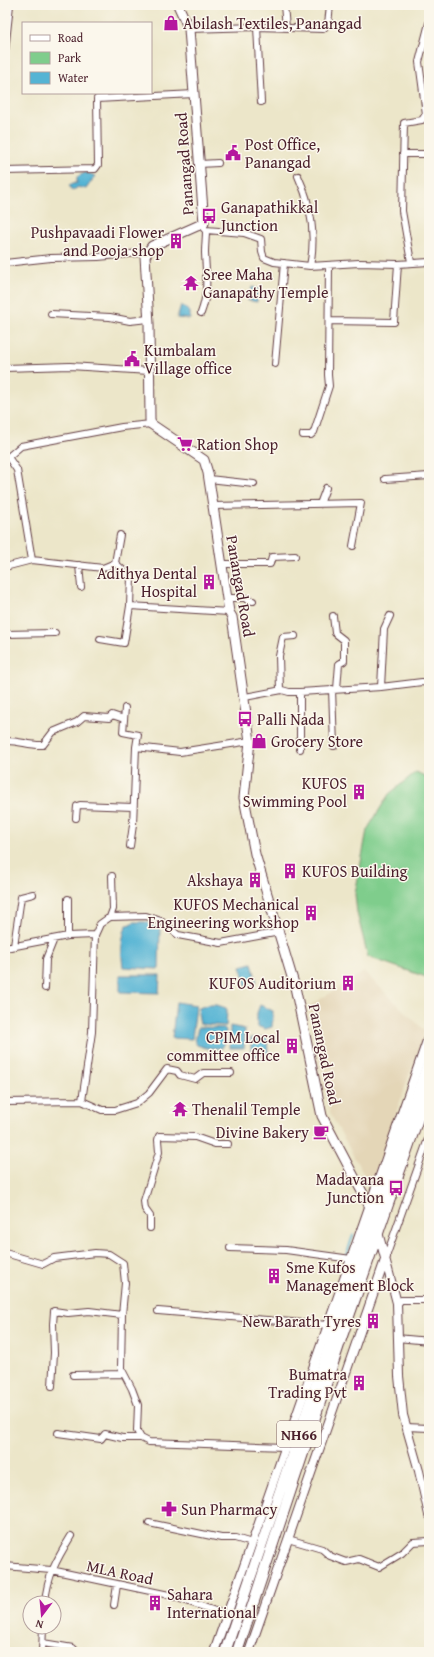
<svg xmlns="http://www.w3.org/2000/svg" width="434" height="1657" font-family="'Gentium Book Plus',serif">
<rect width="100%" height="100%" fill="#fbf7ec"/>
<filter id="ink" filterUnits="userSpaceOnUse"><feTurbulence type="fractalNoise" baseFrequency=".025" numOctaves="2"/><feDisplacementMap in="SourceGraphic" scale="8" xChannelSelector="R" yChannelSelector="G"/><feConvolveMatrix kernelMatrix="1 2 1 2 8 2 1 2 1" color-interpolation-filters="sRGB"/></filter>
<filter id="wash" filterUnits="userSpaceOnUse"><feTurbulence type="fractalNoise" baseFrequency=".012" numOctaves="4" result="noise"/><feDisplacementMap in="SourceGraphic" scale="16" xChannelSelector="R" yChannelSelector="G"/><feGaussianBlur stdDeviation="0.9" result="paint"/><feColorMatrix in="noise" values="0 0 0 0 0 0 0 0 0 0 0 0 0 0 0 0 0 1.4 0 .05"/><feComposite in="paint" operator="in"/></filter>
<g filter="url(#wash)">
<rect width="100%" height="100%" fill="#ece6c9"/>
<path fill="#e4d6b7" d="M364 972 425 1031 370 1186 330 1113 308 1007Z"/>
<path fill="#7fcd8c" stroke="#64765c" d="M416 772 429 778V978L368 957 357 913 355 894 367 830 389 794Z"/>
<path fill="#55b4d4" stroke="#506a80" d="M86 172 95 176 86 189 78 187 72 191 69 185 77 183V177Z
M252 287 261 290 257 294V302L247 300 250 296Z
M181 305 190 312V319L177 318Z
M134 922H146L160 928 159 969 123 967C121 952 121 941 126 926Z
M252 963 257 983 246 987 241 966Z
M120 975H160L159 993 120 992Z
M176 1002 196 1005 192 1039 172 1038Z
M207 1005H217L226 1008 227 1010 226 1026 200 1024 198 1013 199 1008Z
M260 1005 273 1011 272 1027 265 1029 257 1026V1013Z
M230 1026 245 1029 244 1048H230Z
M198 1027 224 1028 226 1030 225 1037 226 1041 222 1048H207L197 1045 195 1042Z
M267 1037 268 1054 251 1057V1038Z"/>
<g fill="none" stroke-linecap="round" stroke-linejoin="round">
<path stroke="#55b4d4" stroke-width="2" d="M346 1257 353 1235"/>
</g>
</g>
<g filter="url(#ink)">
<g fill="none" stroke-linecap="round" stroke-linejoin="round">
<defs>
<path id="minor" d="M284 5 286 28
M347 5H360
M428 5 429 10
M257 27 261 102
M189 29 257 27 323 29 328 24 330 5
M5 51 10 5
M403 154H429
M199 164 218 163
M5 171 95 169 98 165 97 99 194 94
M298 176C311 204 316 236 310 266
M204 223V229L206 230 244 233 261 239 262 252 264 258 274 262 310 266 359 263 398 264 429 262
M411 262 402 211 404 123 422 120 426 114 419 62 429 23
M5 263 51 258 98 257 140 253 145 256
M201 313C209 292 206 275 205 253 205 245 206 238 206 230
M51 314 110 317 130 321 148 319
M329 321 394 322 398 264
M275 364 284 263
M5 368 70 366 149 371
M303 435H311L314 432 329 386 328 375 329 265
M5 457H8L21 446 122 427 151 424
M8 457 17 470 32 560
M209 479 254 484
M385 479 429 476
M320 504 326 488
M213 506 361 503 353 546
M115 563 120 535
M221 564H270L272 557 295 556
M79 565 81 587
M5 567 32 560 103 568 115 563 131 577 130 606 229 612
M226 598H246L247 600 253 601
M333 616 335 633 344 640V661L339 664 337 689
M5 634 55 633
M100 639 124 643 130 606
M381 687 384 629 390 616
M332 689 334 746
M280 690 279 656 283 637 295 636
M300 692V749
M245 697 282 690 289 692H300L381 687 422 682 429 683
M125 708 123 732 138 735 136 747 180 752 250 741
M5 741C18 740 30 746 43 745L53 732 77 722 84 716 109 718 112 715 124 719
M76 818 77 806 80 805 133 807
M130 846 133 825 136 747
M68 899V936
M110 917 113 909 112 876
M14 946 21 897 33 894
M5 948 68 936 95 935
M45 988 46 959 54 939
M82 1101 92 1032 95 935 100 924 110 917 146 916 161 921 178 935 221 943 280 932
M5 1102 82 1101 102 1110H115L137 1103 149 1093 167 1069 177 1071 180 1075 195 1079 203 1073H231
M150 1228V1216L145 1209 144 1201 159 1152 158 1140 159 1136 195 1137 215 1144H228
M230 1248 286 1250 351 1259
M5 1253 43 1264 54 1258 95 1253 109 1254 123 1263 125 1283 122 1315 121 1368 132 1389 138 1405 137 1431 141 1438 149 1442 285 1447
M386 1257 429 1136
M397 1305 401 1300H429
M158 1311 328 1325
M397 1338 429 1341
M73 1375 124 1374
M52 1386 54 1353 53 1324 54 1311 68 1313 89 1311 122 1315
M406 1427 429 1428
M58 1433 101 1439 105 1434 122 1438H141
M149 1523 221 1538H235L252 1543
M288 1539 322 1549 330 1556 346 1562 359 1559 379 1567 402 1553 413 1542 429 1541
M5 1566 51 1570 169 1595 227 1615
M45 1603C47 1576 57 1559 71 1536
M114 1605 117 1585
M43 1643 73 1648 77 1652
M42 1652 43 1627"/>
<path id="tertiary" d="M378 1232 397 1303 399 1376 403 1415 419 1471 429 1515
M214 1652 429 1035
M249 1652 386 1257"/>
<path id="secondary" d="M178 5 189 29 204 223 152 246 145 256 149 324 150 420 151 424 204 460 208 473 229 612 232 617 250 741 244 798 255 854 295 987 322 1116 369 1205 374 1217"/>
<path id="trunk" d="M225 1652 369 1230 429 1061
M237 1652 342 1336 429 1087"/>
</defs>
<use href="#minor" stroke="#623d43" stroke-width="8"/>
<use href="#tertiary" stroke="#623d43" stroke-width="10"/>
<use href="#secondary" stroke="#623d43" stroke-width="11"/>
<use href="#trunk" stroke="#623d43" stroke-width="12"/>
<use href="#minor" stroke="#fff" stroke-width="6"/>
<use href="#tertiary" stroke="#fff" stroke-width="8"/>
<use href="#secondary" stroke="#fff" stroke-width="9"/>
<use href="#trunk" stroke="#fff" stroke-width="10"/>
</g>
</g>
<defs>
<symbol id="shop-bare" viewBox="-9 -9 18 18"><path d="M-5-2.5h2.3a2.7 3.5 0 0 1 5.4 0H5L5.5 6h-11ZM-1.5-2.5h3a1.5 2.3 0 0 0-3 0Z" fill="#b5179e" stroke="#fbf7ec" stroke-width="2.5" paint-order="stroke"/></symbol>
<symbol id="civic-bare" viewBox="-9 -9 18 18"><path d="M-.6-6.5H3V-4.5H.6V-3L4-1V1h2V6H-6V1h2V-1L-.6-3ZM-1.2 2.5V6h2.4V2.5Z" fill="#b5179e" stroke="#fbf7ec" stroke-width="2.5" paint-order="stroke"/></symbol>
<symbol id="bus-bare" viewBox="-9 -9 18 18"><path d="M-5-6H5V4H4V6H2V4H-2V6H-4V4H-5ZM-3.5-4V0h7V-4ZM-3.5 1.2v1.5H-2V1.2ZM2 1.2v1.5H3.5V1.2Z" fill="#b5179e" stroke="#fbf7ec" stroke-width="2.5" paint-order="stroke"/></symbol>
<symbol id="building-bare" viewBox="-9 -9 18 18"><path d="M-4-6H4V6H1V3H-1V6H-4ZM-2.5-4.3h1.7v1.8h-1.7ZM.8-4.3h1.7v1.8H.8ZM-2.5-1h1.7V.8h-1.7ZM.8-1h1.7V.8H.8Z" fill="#b5179e" stroke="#fbf7ec" stroke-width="2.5" paint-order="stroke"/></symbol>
<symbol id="temple-bare" viewBox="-9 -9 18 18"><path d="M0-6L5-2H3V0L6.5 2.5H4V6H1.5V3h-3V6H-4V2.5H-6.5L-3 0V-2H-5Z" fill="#b5179e" stroke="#fbf7ec" stroke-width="2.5" paint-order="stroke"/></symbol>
<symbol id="supermarket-bare" viewBox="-9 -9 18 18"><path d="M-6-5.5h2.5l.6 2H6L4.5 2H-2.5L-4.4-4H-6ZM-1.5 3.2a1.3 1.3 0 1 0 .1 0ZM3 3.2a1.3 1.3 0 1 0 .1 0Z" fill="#b5179e" stroke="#fbf7ec" stroke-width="2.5" paint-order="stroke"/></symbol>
<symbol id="cafe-bare" viewBox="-9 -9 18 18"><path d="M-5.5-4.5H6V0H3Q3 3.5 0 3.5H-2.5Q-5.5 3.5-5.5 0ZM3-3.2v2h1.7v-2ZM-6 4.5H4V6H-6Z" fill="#b5179e" stroke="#fbf7ec" stroke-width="2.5" paint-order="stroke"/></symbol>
<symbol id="pharmacy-bare" viewBox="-9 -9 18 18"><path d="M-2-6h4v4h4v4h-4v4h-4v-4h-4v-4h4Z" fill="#b5179e" stroke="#fbf7ec" stroke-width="2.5" paint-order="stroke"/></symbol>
</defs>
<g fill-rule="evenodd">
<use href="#shop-bare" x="160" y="12" width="22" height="22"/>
<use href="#civic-bare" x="222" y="142" width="22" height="22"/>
<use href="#bus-bare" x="198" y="205" width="22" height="22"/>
<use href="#building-bare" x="165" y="230" width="22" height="22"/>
<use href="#temple-bare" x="180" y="272" width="22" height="22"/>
<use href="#civic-bare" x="121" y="348" width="22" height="22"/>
<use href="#supermarket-bare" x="174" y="433" width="22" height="22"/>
<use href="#building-bare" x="198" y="571" width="22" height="22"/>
<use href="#bus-bare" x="234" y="708" width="22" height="22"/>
<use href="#shop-bare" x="248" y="730" width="22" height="22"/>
<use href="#building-bare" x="348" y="781" width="22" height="22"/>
<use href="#building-bare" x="279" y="860" width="22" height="22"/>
<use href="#building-bare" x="244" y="869" width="22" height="22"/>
<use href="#building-bare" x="300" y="902" width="22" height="22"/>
<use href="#building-bare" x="337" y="972" width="22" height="22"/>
<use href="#building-bare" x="281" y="1035" width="22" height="22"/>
<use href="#temple-bare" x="169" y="1098" width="22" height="22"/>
<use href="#cafe-bare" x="310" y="1121" width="22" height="22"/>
<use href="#bus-bare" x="385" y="1177" width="22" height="22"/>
<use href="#building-bare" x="263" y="1265" width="22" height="22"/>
<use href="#building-bare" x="362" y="1310" width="22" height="22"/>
<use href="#building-bare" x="348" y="1372" width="22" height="22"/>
<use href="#pharmacy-bare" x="158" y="1498" width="22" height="22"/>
<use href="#building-bare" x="144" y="1592" width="22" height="22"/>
</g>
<g text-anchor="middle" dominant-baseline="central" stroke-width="3" stroke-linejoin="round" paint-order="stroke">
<rect fill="#fbf7ec" stroke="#7f6065" stroke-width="1" x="277" y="1421" width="44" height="26" rx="3"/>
<g font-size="15" font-weight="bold" fill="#4a1f2b">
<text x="299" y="1434">NH66</text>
</g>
<g font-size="16" fill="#4a1f2b" stroke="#fbf7ec" text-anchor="start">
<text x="183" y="23">Abilash Textiles, Panangad</text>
<text x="245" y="144">Post Office,<tspan x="245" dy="18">Panangad</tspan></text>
<text x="221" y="207">Ganapathikkal<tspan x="221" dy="18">Junction</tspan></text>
<text x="164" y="232" text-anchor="end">Pushpavaadi Flower<tspan x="164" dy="18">and Pooja shop</tspan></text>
<text x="203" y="274">Sree Maha<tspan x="203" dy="18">Ganapathy Temple</tspan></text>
<text x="144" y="350">Kumbalam<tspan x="144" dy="18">Village office</tspan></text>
<text x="197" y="444">Ration Shop</text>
<text x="197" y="573" text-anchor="end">Adithya Dental<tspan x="197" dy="18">Hospital</tspan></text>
<text x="257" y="719">Palli Nada</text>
<text x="271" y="741">Grocery Store</text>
<text x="347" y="783" text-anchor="end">KUFOS<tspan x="347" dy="18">Swimming Pool</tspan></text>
<text x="302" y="871">KUFOS Building</text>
<text x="243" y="880" text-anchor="end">Akshaya</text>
<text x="299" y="904" text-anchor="end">KUFOS Mechanical<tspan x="299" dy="18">Engineering workshop</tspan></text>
<text x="336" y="983" text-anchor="end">KUFOS Auditorium</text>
<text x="280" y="1037" text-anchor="end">CPIM Local<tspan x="280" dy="18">committee office</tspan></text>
<text x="192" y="1109">Thenalil Temple</text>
<text x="309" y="1132" text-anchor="end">Divine Bakery</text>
<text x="384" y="1179" text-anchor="end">Madavana<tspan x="384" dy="18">Junction</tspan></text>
<text x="286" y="1267">Sme Kufos<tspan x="286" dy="18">Management Block</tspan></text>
<text x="361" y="1321" text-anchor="end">New Barath Tyres</text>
<text x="347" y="1374" text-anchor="end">Bumatra<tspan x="347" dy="18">Trading Pvt</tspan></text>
<text x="181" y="1509">Sun Pharmacy</text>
<text x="167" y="1594">Sahara<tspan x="167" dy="18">International</tspan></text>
</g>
<g font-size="16" fill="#4a1f2b" stroke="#fbf7ec">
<text transform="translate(184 164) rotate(-94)">Panangad Road</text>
<text transform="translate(241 586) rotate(80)">Panangad Road</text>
<text transform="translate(325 1054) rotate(78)">Panangad Road</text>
<text transform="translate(120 1572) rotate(12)">MLA Road</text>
</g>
</g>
<rect width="434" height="1657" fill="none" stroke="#fbf7ec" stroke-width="20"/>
<rect x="22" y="22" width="130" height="72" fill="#fbf7ec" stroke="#b4a19f"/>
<rect x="30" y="35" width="20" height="6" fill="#ffffff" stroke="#b4a19f"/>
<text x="58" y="42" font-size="12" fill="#4a1f2b">Road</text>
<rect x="30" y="52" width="20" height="12" fill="#7fcd8c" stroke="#b4a19f"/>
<text x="58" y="62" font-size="12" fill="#4a1f2b">Park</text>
<rect x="30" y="72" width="20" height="12" fill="#55b4d4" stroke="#b4a19f"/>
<text x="58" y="82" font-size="12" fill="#4a1f2b">Water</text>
<g transform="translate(42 1615) rotate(196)"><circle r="19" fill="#fbf7ec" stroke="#b4a19f"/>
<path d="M0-3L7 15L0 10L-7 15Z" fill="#b5179e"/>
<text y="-6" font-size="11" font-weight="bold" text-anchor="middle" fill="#4a1f2b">N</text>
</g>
</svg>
